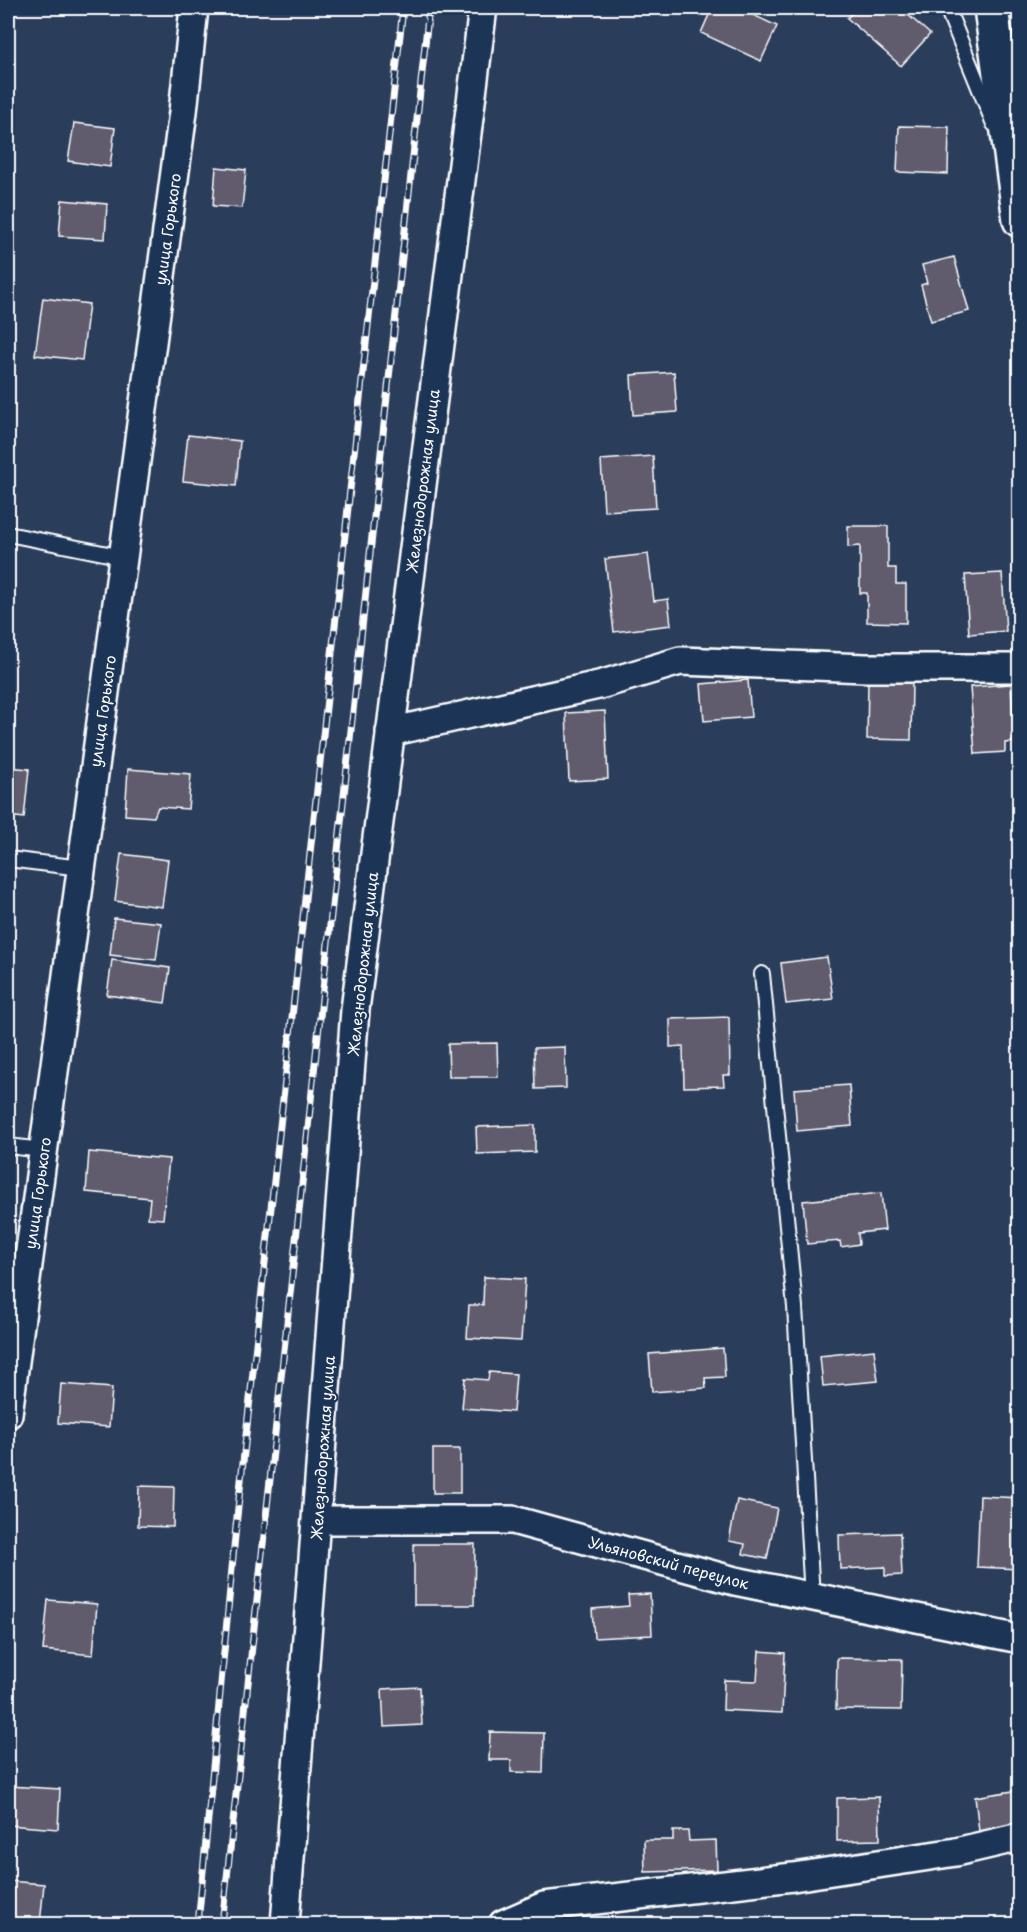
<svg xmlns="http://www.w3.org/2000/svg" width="1027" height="1932" font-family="'Playpen Sans',sans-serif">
<rect width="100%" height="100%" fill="#2a3d5b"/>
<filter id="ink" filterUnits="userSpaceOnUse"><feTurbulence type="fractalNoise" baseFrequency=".0167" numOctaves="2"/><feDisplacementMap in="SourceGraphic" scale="12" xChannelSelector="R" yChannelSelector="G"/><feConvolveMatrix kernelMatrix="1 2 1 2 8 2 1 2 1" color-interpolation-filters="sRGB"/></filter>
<g filter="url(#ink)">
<path fill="#605b6d" stroke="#fff" stroke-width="1.5" d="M712 8H738L777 26 761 61 701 33Z
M857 8H900L930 34 901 66 847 18Z
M74 123 115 128 110 167 68 161Z
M899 126 949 127 948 174 897 172Z
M216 167 246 170 242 208 213 206Z
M62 200 107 204 105 239 59 236Z
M954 257 969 311 931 321 921 285 927 283 922 265Z
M43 298 89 304 82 360 35 355Z
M674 372 677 412 633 415 631 375Z
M188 435 240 441 236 486 183 481Z
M653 456 656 508 604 511 601 460Z
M848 526H888V568H896V584H906V623L867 622V593H860V546L848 547Z
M648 554 654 601 668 599 671 625 614 632 605 559Z
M1002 573 1006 631 969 634 965 575Z
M748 680 751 717 704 721 701 684Z
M868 682H912L911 740 867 739Z
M1011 684 1014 742 1005 743V752L975 754 970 687Z
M605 711 608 779 569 781 566 713Z
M8 767 29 769 24 818 8 816Z
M128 769 191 774 188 809 158 807 154 817 125 815Z
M121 854 168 860 162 907 115 901Z
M114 918 161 923 156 960 110 955Z
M827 957 833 999 786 1004 781 963Z
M112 960 170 968 165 1003 107 995Z
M729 1017 730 1075H723L724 1086 684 1087 683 1046 670 1047V1019Z
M497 1043 498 1077H449L448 1044Z
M565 1047 566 1088 535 1089 534 1048Z
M849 1085 852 1126 797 1131 794 1089Z
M535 1125V1152L477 1154 476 1127Z
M89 1152 169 1159 163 1219 148 1218 150 1198 86 1192Z
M881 1193 885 1230 858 1233 859 1244 841 1247 840 1241 807 1244 803 1201Z
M484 1277 525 1279 521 1341 467 1338 469 1305H483Z
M723 1348 725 1377 705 1378 706 1388 652 1392 649 1354Z
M874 1350 878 1381 823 1386 820 1356Z
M489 1372 516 1374 513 1412 462 1408 465 1378 488 1380Z
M61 1384 112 1388 109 1427 58 1423Z
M433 1449H460V1493H433Z
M139 1486 174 1487 173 1527 138 1526Z
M980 1496 1020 1498V1569L977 1567Z
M737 1500 777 1508 767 1559 743 1554 745 1544 729 1541Z
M900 1533 902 1575 885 1576V1567L840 1569 839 1535Z
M414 1544H475L474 1605H414Z
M650 1594 652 1635 594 1638 592 1609 629 1606 628 1595Z
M48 1600 97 1604 93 1655 43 1650Z
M759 1651 785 1653 782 1713 723 1710 724 1680 757 1681Z
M837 1658 902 1659 901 1710 836 1709Z
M420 1687 422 1725 384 1727 382 1689Z
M490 1732 544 1733 543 1773 511 1772V1760H489Z
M8 1786 60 1789 58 1829 8 1825Z
M1020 1790V1825L979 1831 975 1797Z
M879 1797 880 1840 837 1841V1798Z
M673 1831H688L689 1841 716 1840 717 1870 645 1872 644 1840H673Z
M8 1881 44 1884 40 1924 8 1922Z"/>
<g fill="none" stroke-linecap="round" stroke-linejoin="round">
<defs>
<path id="service" d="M947 8 994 124
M8 534 123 557
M8 859 81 868
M762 974 795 1307 812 1597
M8 1146 43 1150"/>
<path id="minor" d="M390 732 603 684 680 661 866 668H1020
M8 1414 183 112 194 8
M316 1520H513L735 1581 1020 1639
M285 1924 355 1010 483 8
M503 1924 544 1906 793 1877 956 1852 1020 1837"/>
<path id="secondary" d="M991 8 1020 220"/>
</defs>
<use href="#service" stroke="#fff" stroke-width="18"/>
<use href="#minor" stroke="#fff" stroke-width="32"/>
<use href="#secondary" stroke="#fff" stroke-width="38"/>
<use href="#service" stroke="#1d3557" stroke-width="14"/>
<use href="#minor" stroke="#1d3557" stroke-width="27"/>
<use href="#secondary" stroke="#1d3557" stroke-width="33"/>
<defs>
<path id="rail" d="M198 1924 236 1526 403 8
M222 1924 429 8"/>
</defs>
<use href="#rail" stroke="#fff" stroke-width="7"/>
<use href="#rail" stroke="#1d3557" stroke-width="4.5" stroke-dasharray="14" stroke-linecap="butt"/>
</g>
</g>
<g text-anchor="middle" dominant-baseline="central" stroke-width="4.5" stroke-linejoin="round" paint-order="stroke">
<g font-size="15" fill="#fff" stroke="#1d3557">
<text transform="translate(167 229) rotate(-82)">улица Горького</text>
<text transform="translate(422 481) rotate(-83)">Железнодорожная улица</text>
<text transform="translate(102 711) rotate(-82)">улица Горького</text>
<text transform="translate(362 964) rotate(-84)">Железнодорожная улица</text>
<text transform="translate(37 1193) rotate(-82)">улица Горького</text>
<text transform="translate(322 1448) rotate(-86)">Железнодорожная улица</text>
<text transform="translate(669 1562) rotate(15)">Ульяновский переулок</text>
</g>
</g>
<rect width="1027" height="1932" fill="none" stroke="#1d3557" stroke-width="30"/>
<rect x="15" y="15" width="997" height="1902" fill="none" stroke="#fff" stroke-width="2" filter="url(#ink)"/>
</svg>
